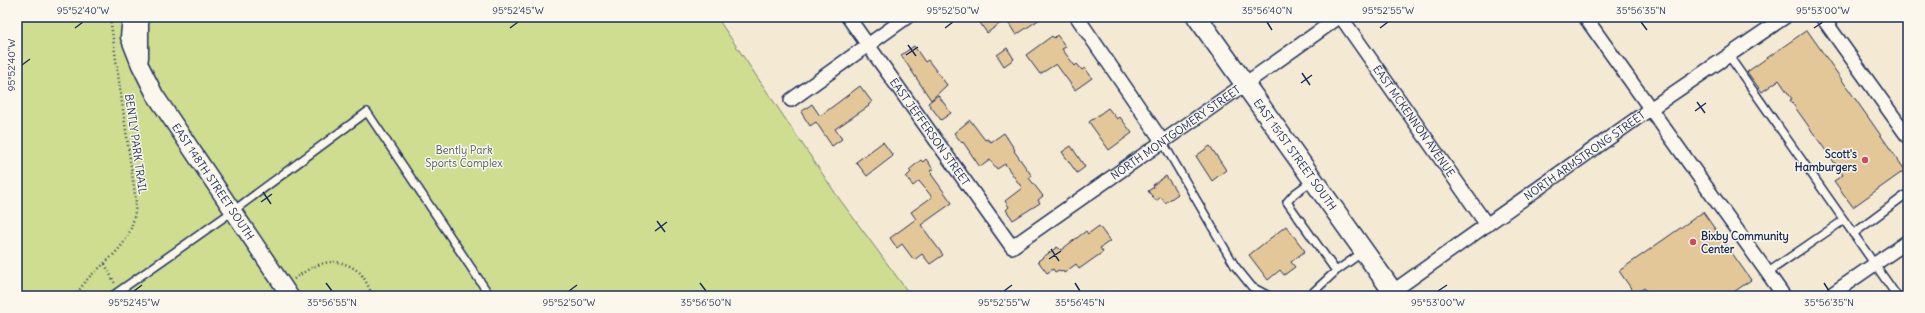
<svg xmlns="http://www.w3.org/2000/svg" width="1925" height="313" font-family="Delius,sans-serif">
<rect width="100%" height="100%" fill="#f4e9d3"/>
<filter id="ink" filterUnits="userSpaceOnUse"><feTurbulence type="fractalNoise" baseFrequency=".025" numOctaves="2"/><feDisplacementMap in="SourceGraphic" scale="8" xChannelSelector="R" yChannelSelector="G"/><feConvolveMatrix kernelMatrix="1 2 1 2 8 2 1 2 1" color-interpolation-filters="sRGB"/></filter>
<g filter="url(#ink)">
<path fill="#cedd90" stroke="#748677" d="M17 17H720L718 19 838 197 911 296H17Z"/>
<path fill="#e4c798" stroke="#1b2f5e" d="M976 17H1043L1016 35 1006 19 987 33Z
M1807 30 1905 170 1853 207 1834 181 1843 175 1790 100 1792 99 1779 80 1762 92 1747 72Z
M1057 35 1066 47 1062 49 1075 66 1077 64 1082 70 1085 68 1092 78 1075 90 1056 64 1040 74 1026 55 1052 36 1054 38Z
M914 46 925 62 928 60 947 85 931 100 901 55Z
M1007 48 1014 59 1004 66 997 55Z
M860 86 872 102 868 105 869 106 835 129 842 139 832 146 816 122 810 126 801 112 812 104 820 116Z
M938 95 951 113 941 120 928 103Z
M1108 108 1117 119 1120 117 1132 133 1109 150 1089 122Z
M970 120 985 140 987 139 991 142 1004 133 1015 150 1014 151 1032 176 1029 178 1043 196 1038 200 1040 203 1013 220 1006 210 1009 207 1005 201 1022 188 1005 164 997 169 990 160 980 167 963 142 962 143 954 133Z
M883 142 893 156 867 176 856 162Z
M1071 146 1085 167 1077 173 1062 152Z
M1210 146 1226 170 1212 181 1196 156Z
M926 159 933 169 930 171 932 173 931 174 952 203 921 225 943 255 930 264 922 254 914 260 902 244 897 248 890 238 916 219 911 212 932 197 919 181 913 186 906 177 911 172 909 170 921 160 923 162Z
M1166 176 1178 194 1165 203 1161 197 1156 201 1148 191 1154 187 1153 185Z
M1703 212 1751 280 1728 296H1650L1644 288 1635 294 1619 271Z
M1099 226 1110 241 1100 248 1103 252 1079 269 1076 264 1064 273 1063 271 1060 272 1059 270 1055 272 1053 269 1047 273 1038 261 1057 247 1061 250 1086 231 1088 234Z
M1286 226 1305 251 1291 262 1295 267 1284 275 1280 270 1268 280 1249 255Z"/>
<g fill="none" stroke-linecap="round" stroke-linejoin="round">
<defs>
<path id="service" d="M1729 56 1897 296
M1162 141 1235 266 1252 287 1269 296
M1313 180 1294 194 1287 202 1336 271
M1853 234 1908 193
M1767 273 1844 220
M112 296 233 211 367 112 490 296
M1309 296 1336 271 1363 252"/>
<g id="minor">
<path id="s1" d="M848 17 1012 247C1121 170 1231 95 1339 17"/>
<path d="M1077 17 1162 141"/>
<path id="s2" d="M1341 17 1487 225"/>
<path d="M1585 17 1784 296"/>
<path d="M1822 17 1908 137"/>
<path d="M791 100 907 17"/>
<path id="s3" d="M1392 292 1650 109 1785 17"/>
<path d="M1829 296 1908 241"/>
</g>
<g id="tertiary">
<path id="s4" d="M131 17 129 37 140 65 155 95 290 296"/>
<path d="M140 58V17"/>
</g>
<g id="secondary">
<path id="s5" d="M1197 17 1396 296"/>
</g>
</defs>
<use href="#service" stroke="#1b2f5e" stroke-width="10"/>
<use href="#minor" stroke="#1b2f5e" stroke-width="16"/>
<use href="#tertiary" stroke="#1b2f5e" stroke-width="19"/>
<use href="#secondary" stroke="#1b2f5e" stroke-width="22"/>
<path stroke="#1b2f5e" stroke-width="2.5" stroke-dasharray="1 3" stroke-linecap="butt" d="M105 264 115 284
M294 279C315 264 335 253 359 272 365 277 369 289 373 296
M75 296C81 288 87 278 95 272 121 248 133 239 136 202L110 17"/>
<use href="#service" stroke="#fbf7ec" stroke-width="7"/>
<use href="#minor" stroke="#fbf7ec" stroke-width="13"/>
<use href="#tertiary" stroke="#fbf7ec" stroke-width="16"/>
<use href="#secondary" stroke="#fbf7ec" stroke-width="19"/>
</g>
</g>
<path fill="none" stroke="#1b2f5e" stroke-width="1.5" d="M1267 22 1272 30M1641 22 1647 30M75 28 83 22M510 28 518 22M945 28 953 22M1380 28 1388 22M1814 28 1823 22M908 45 916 56M906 55 918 47M22 65 30 59M1302 73 1310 85M1301 83 1312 75M1697 102 1705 113M1695 111 1706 103M263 192 271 204M261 202 272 194M657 221 665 232M655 231 667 222M1051 249 1059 261M1049 259 1061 251M326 283 332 291M700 283 706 291M1075 283 1080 291M1824 283 1829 291M134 291 142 285M569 291 577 285M1004 291 1012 285M1438 291 1447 285"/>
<g fill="#d1495b" stroke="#fbf7ec" stroke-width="1.5">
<circle cx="1865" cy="160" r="4"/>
<circle cx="1693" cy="242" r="4"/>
</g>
<g text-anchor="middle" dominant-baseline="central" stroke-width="3" stroke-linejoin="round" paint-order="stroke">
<g font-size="11" fill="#1b2f5e" stroke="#fbf7ec">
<text stroke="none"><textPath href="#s2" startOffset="127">EAST MCKENNON AVENUE</textPath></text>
<text stroke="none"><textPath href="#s1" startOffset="141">EAST JEFFERSON STREET</textPath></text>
<text stroke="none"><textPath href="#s1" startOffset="482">NORTH MONTGOMERY STREET</textPath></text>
<text transform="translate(136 144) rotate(82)">BENTLY PARK TRAIL</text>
<text stroke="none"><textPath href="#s5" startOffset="169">EAST 151ST STREET SOUTH</textPath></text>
<text stroke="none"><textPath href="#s3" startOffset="236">NORTH ARMSTRONG STREET</textPath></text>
<text stroke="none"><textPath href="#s4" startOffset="188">EAST 148TH STREET SOUTH</textPath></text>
</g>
<g font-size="11" fill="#485a6a" stroke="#fbf7ec">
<text x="464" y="150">Bently Park<tspan x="464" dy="13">Sports Complex</tspan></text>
</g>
<g font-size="11" font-weight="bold" fill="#1b2f5e" stroke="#fbf7ec" text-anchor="end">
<text x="1857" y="154">Scott's<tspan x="1857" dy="13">Hamburgers</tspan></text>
<text x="1701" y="236" text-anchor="start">Bixby Community<tspan x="1701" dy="13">Center</tspan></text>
</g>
</g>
<rect width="1925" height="313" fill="none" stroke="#fbf7ec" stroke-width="44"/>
<rect x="22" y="22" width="1881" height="269" fill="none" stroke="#1b2f5e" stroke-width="1.5"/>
<g font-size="10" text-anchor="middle" fill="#1b2f5e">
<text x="83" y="14">95°52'40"W</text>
<text x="518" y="14">95°52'45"W</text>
<text x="953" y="14">95°52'50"W</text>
<text x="1267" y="14">35°56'40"N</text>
<text x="1388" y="14">95°52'55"W</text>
<text x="1641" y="14">35°56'35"N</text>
<text x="1823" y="14">95°53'00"W</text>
<text transform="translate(11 65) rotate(-90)" y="4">95°52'40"W</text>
<text x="134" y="306">95°52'45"W</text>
<text x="332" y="306">35°56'55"N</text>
<text x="569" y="306">95°52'50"W</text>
<text x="706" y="306">35°56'50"N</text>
<text x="1004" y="306">95°52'55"W</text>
<text x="1080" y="306">35°56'45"N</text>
<text x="1438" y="306">95°53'00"W</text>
<text x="1829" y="306">35°56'35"N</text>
</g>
</svg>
